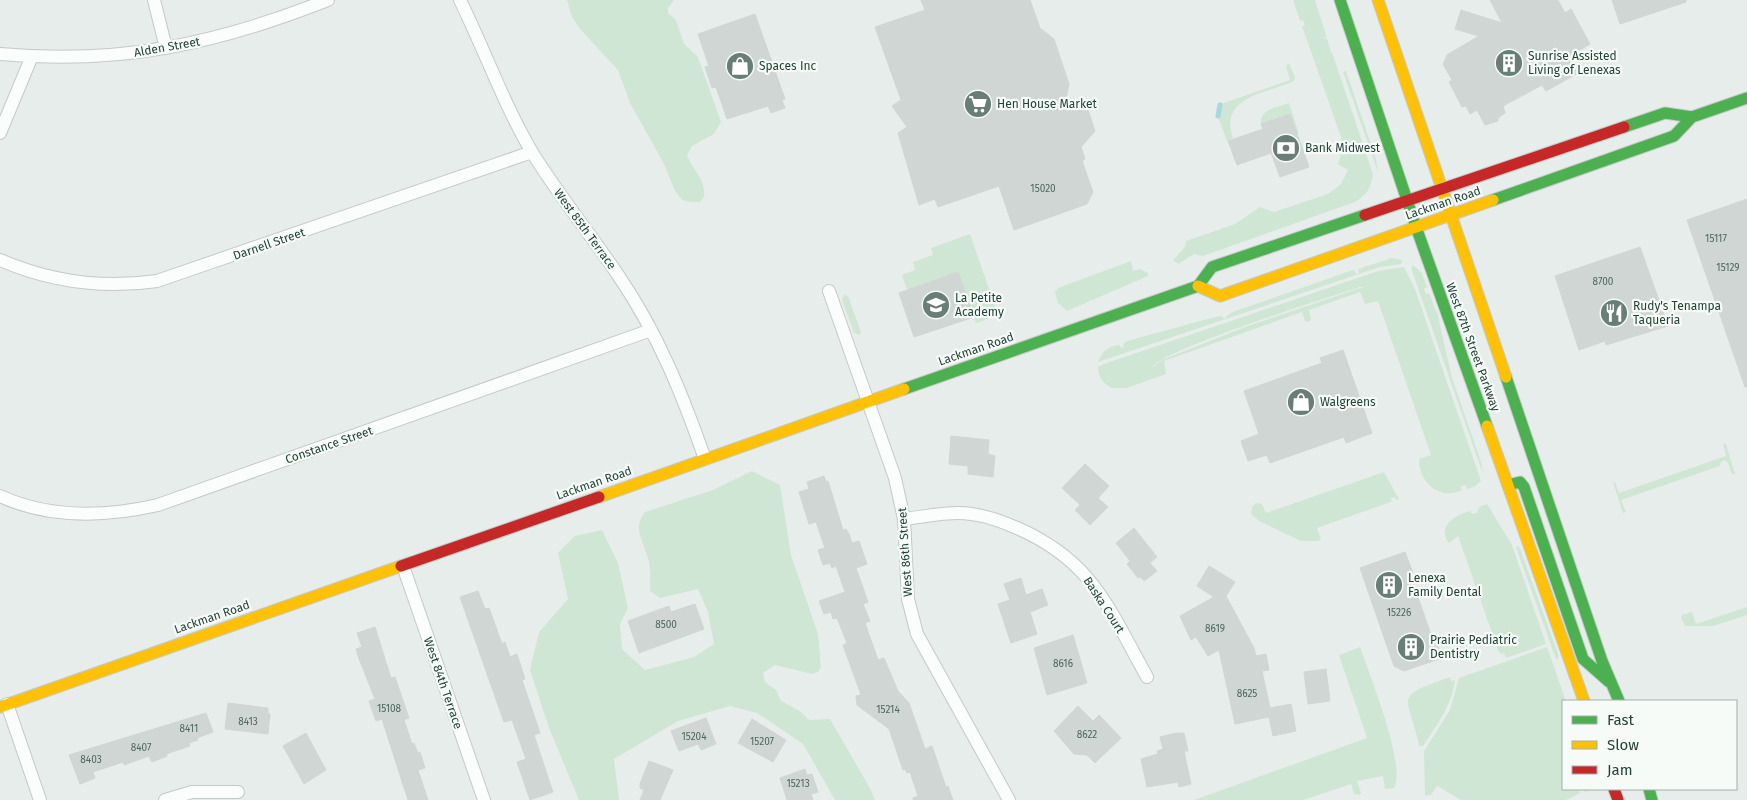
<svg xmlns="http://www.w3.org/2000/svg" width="1747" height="800" font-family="'Fira Sans',sans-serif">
<rect width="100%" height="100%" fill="#e7edea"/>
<path fill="#d0e6d5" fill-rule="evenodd" d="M567 0H674L668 8V13L676 20 684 44 698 57 721 122 714 134 692 146 687 155C693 171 706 179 704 197L700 202H691L682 200 675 191 663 162 630 103 618 70 580 29 572 17Z
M1293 0H1315L1327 38 1325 37H1323L1327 39 1331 52 1330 55 1332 52 1373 174C1371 186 1368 195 1355 202L1203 256 1194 254 1178 264 1173 260 1185 247 1186 241 1235 224 1260 207 1274 212 1328 194 1341 184 1348 170 1338 164 1341 154V137L1302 26 1305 25 1303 20 1300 21Z
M1289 63 1295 77 1294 81C1269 93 1218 96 1233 138L1227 141 1218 117 1221 104 1290 80 1286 66Z
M1346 71 1376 159 1378 172 1343 72Z
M1289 103 1299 134 1261 124C1259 109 1278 107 1289 103Z
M970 234 998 315 976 323 958 272 907 290 902 275 915 270 913 262 933 255 931 248Z
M1392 258 1402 260 1401 264 1380 267 1098 362C1102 351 1108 346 1120 345L1121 348 1124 347 1123 344 1127 341 1215 317 1222 316 1224 319 1230 313 1347 272 1354 270 1356 274 1359 273 1358 269Z
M1131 261 1133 271 1140 269 1148 273V276L1067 311 1058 303 1055 292 1058 288Z
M1413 265 1422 273 1427 287 1424 289 1426 294 1429 293 1438 316 1452 378 1481 462 1483 474 1411 268Z
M1404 267 1415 289 1481 481 1474 487 1467 489 1466 485 1461 486 1462 490C1440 501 1419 483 1419 459L1431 455 1378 301 1365 304 1360 292 1309 310 1311 319 1309 322 1305 321 1302 312 1164 361 1166 374 1127 388H1112C1103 384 1098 377 1098 367L1104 364 1378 271ZM1360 287 1365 288H1360L1245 327 1162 360 1153 367C1164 349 1330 297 1360 287Z
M844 295 848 296 861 332 860 335 854 333 842 300Z
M1723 443 1726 444 1735 474H1732L1728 463 1725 460 1721 462 1720 466 1621 500 1626 512 1623 513 1613 482H1615L1619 493 1726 456Z
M752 471 780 485 791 555 818 634 821 667 818 672 812 674 775 665 763 673 765 682 776 690 781 701 800 711 809 720 830 719 871 790 875 800H835L803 744 757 713 730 706 678 721 614 759 619 800H579L549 728 530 670 539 632 568 599 558 553 575 536 602 530 618 563 628 608 620 624 622 649 645 670 694 657 714 644 708 612 698 589 660 598 650 591C650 581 651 571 649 562 645 543 631 530 645 512L713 490Z
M1384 472 1399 499 1396 500 1395 497 1391 498 1392 501 1388 503 1317 528 1321 539 1318 541H1301L1259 521 1251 514 1252 507 1256 503 1262 504 1266 513Z
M1487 504 1512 545 1546 644 1506 658 1504 653 1501 654 1498 650 1458 536 1449 543C1436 526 1456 514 1471 511L1472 514 1477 513 1479 507Z
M1519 546 1558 654V659H1556L1516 547Z
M1747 607V615L1713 626H1685L1681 618 1682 615 1692 612 1696 624Z
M1360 647C1369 673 1407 767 1394 788L1385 789 1383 776 1357 781 1361 793 1359 795 1354 794 1351 784 1303 800H1194L1367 738 1339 655Z
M1547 647 1566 701H1563V789H1594L1584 792 1583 789 1579 790 1580 793 1566 800H1461L1437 786 1431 795 1425 796 1424 751 1450 710 1459 678Z
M1450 677 1451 681 1455 680C1452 705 1437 725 1423 746H1419C1409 695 1390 698 1450 677Z"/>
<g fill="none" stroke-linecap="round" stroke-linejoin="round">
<path stroke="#a7d8dc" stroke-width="5" d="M1218 116 1220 105"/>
</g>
<path fill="#cfd6d3" stroke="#d0d6d3" d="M921 0H1030L1040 28 1054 39 1069 84 1066 99 1085 101 1095 131 1081 147 1085 159 1082 161 1093 192 1087 204 1014 230 999 186 938 207 935 199 919 205 898 133 907 127 892 106 901 100 875 27 925 10Z
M1490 0H1558L1565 13 1571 9 1590 44 1578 51 1574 62 1580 72 1546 91 1542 85 1503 106 1505 113 1498 118V121L1485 125 1477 110 1470 114 1466 106 1462 107 1449 82 1452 80 1443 64 1447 55 1479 36 1455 29 1461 10 1502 23Z
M1612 0H1686V2L1620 24Z
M755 14 785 99 782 100 785 108 771 113 768 106 727 119 716 87 712 88 705 67 709 66 698 34Z
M1290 114 1309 167 1280 177 1271 153 1237 165 1228 141 1263 129 1261 124Z
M1747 199V387H1745L1687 220Z
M1640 247 1668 326 1606 345 1605 341 1579 350 1555 276Z
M958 272 974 317 914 337 899 293Z
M1343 350 1372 433 1346 443 1344 437 1270 463 1267 455 1248 461 1241 441 1259 434 1244 391 1322 363 1320 358Z
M951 436 989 440 988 454 995 456 993 477 968 474V466L949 464Z
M1085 464 1109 486 1098 498 1108 507 1090 525 1075 510 1080 505 1062 488Z
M824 476 826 482 828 481 843 530 846 529 849 534 852 543 859 541 867 564 856 568 868 602 863 604 870 621 865 623 878 660 884 658 898 691 909 703 925 749 932 746 946 787 948 786 953 800H913V798L918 796 910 772 907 773 905 769 903 770 889 729 857 705 856 696 861 695 843 645 847 643 837 618 833 619 831 612 824 614 819 601 845 592 836 566 832 568 830 563 823 565 818 550 825 548 816 522 809 524 799 492 809 489 807 482Z
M1134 528 1157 557 1150 563 1157 571 1144 581 1140 577 1138 578 1127 564 1130 561 1116 543Z
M1405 552 1413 573 1410 574 1431 635 1434 634 1442 658 1404 671 1394 666 1360 568Z
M1209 566 1235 582 1226 596 1254 648 1256 656 1266 654 1269 670 1262 671 1270 708 1291 704 1296 731 1273 736 1269 717 1235 724 1219 650 1208 656 1196 637 1191 640 1180 616 1214 597 1197 586Z
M1021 578 1026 595 1042 589 1048 605 1030 612 1037 634 1011 643 998 604 1010 600 1004 584Z
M478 591 485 609 489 608 502 644 505 642 510 657 517 654 525 679 522 680 540 733 534 735 553 792 530 800 517 762 526 759 512 720 504 722 460 597Z
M695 604 704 629 639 653 628 621 669 606 671 612Z
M375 627 391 678 395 677 409 718 404 720 412 744 414 743 418 753 420 752 425 768 418 770 428 800H408L382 719 376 721 369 701 375 699 358 656 356 649 362 647 357 633Z
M1073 635 1087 683 1047 695 1034 648Z
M1326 669 1330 701 1308 704 1304 672Z
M228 703 268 708V714H270L268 734 225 729Z
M1078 706 1093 721 1099 715 1121 738 1095 763 1087 755 1074 754 1054 731Z
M206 713 213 732 197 738 198 740 189 743 190 746 166 754 167 756 152 762 149 756 124 765 123 762 93 772 95 778 80 784 69 755Z
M706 718 716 744 701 750 698 744 679 751 671 731Z
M752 719 786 740 773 762 738 743Z
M306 733 326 770 304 784 283 746Z
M1176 733H1184L1188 751H1184L1191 784 1179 787 1178 782 1147 787 1141 759 1158 754 1157 751 1163 749 1160 737Z
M649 761 673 770 660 800H640L644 790 640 788V784Z
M805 769 807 775 812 774 818 792 811 794 813 800H787L780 778Z"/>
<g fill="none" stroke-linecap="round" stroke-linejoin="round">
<defs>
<path id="street" d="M154 0 166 48
M460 0C485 51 504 105 533 154 560 197 592 236 620 278 658 334 683 396 705 459
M0 54C120 65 216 44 328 0
M0 133 32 56
M0 260C51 282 102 289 157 281L532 152
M829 291 895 478 904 519 908 599 917 634 1009 800
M0 496C50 519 105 517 158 505L651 330
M904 519C922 517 940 513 958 513 977 513 999 520 1017 528 1093 561 1109 609 1147 677
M403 566 484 800
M7 704 40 800
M165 800 192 792H238"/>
<path id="fast" d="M1340 0 1416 227 1487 426
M1624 127 1665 113 1692 117 1747 98
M1493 200 1674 136 1692 117
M1506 377 1602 661 1619 701
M904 389 1198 286 1212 267 1365 215
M1508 485 1520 482 1524 487 1583 659 1609 682
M1649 789 1652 800"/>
<path id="slow" d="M1378 0 1506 377
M1198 286 1220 296 1493 200
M1487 426 1584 701
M599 497 904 389
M0 707 401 566"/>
<path id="jam" d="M1365 215 1624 127
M401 566 599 497
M1614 789 1618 800"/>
</defs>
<use href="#street" stroke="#c4cac7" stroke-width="14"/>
<use href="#fast" stroke="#c3cac7" stroke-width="13"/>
<use href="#slow" stroke="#c3cac7" stroke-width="13"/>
<use href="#jam" stroke="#c3cac7" stroke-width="13"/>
<use href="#street" stroke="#fbfcfc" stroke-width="12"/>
<use href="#fast" stroke="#4caf50" stroke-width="11"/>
<use href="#slow" stroke="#ffc107" stroke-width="11"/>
<use href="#jam" stroke="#c62828" stroke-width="11"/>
</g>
<defs>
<symbol id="building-disc" viewBox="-11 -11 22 22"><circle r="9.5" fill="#687e76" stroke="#f6fbf8"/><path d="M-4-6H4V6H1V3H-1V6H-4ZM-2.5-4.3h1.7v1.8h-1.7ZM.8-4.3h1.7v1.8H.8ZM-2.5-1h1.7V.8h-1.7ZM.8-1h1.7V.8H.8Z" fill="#fff"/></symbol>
<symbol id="shop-disc" viewBox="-11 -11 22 22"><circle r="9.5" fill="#687e76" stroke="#f6fbf8"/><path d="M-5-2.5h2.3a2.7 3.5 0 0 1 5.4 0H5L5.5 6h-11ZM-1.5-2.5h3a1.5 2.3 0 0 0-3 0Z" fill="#fff"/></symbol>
<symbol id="supermarket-disc" viewBox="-11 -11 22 22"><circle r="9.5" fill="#687e76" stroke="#f6fbf8"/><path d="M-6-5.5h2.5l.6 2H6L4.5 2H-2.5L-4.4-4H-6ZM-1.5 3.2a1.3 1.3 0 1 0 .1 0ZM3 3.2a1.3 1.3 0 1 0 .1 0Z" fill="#fff"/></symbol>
<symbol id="bank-disc" viewBox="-11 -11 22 22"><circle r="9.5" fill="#687e76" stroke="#f6fbf8"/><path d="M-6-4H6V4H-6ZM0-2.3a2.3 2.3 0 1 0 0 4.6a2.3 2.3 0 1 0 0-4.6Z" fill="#fff"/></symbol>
<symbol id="school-disc" viewBox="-11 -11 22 22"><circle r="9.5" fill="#687e76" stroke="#f6fbf8"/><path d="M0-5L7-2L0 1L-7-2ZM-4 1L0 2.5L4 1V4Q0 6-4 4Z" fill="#fff"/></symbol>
<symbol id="restaurant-disc" viewBox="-11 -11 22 22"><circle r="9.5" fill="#687e76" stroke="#f6fbf8"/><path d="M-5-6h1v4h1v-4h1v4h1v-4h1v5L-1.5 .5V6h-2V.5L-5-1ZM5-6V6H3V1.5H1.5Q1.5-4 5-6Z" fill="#fff"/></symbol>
</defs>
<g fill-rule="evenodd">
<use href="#building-disc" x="1493" y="47" width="32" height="32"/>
<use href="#shop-disc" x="724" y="50" width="32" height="32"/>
<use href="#supermarket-disc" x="962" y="88" width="32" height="32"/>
<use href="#bank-disc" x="1270" y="132" width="32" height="32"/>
<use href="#school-disc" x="920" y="289" width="32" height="32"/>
<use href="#restaurant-disc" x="1598" y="297" width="32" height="32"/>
<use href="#shop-disc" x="1285" y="386" width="32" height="32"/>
<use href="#building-disc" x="1373" y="569" width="32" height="32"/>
<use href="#building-disc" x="1395" y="631" width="32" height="32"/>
</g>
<g text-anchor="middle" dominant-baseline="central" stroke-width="4.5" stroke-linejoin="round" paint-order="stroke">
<g font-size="10" fill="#4f6860">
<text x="1043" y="189">15020</text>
<text x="1716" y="239">15117</text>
<text x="1728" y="268">15129</text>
<text x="1603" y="282">8700</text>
<text x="1399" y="613">15226</text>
<text x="666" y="625">8500</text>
<text x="1215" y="629">8619</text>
<text x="1063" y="664">8616</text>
<text x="1247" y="694">8625</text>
<text x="389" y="709">15108</text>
<text x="888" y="710">15214</text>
<text x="248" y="722">8413</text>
<text x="189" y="729">8411</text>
<text x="1087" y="735">8622</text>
<text x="694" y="737">15204</text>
<text x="762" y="742">15207</text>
<text x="141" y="748">8407</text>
<text x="91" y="760">8403</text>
<text x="798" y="784">15213</text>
</g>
<g font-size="12" fill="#234238" stroke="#f6fbf8">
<text transform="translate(167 47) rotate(-10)">Alden Street</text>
<text transform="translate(1443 203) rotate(-19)">Lackman Road</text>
<text transform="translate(585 229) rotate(54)">West 85th Terrace</text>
<text transform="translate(269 244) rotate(-19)">Darnell Street</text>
<text transform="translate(1473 347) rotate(70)">West 87th Street Parkway</text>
<text transform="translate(976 349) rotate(-19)">Lackman Road</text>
<text transform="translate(329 445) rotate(-19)">Constance Street</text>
<text transform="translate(594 483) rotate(-19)">Lackman Road</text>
<text transform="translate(905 552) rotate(-94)">West 86th Street</text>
<text transform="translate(1104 605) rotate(57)">Baska Court</text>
<text transform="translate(212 617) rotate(-19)">Lackman Road</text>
<text transform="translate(443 683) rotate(71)">West 84th Terrace</text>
</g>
<g font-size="12" fill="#234238" stroke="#f6fbf8" text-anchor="start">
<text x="1528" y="56">Sunrise Assisted<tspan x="1528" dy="14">Living of Lenexas</tspan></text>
<text x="759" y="66">Spaces Inc</text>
<text x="997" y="104">Hen House Market</text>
<text x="1305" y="148">Bank Midwest</text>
<text x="955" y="298">La Petite<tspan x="955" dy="14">Academy</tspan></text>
<text x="1633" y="306">Rudy's Tenampa<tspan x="1633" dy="14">Taqueria</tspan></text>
<text x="1320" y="402">Walgreens</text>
<text x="1408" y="578">Lenexa<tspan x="1408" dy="14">Family Dental</tspan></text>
<text x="1430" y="640">Prairie Pediatric<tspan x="1430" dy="14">Dentistry</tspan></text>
</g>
</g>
<rect x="1562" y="700" width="175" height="90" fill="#f6fbf8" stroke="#a2b1ab"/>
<rect x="1572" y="716" width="25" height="8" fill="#4caf50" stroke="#a2b1ab"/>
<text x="1607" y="725" font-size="15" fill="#234238">Fast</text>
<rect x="1572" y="741" width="25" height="8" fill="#ffc107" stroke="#a2b1ab"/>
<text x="1607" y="750" font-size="15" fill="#234238">Slow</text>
<rect x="1572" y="766" width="25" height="8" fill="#c62828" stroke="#a2b1ab"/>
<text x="1607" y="775" font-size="15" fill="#234238">Jam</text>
</svg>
